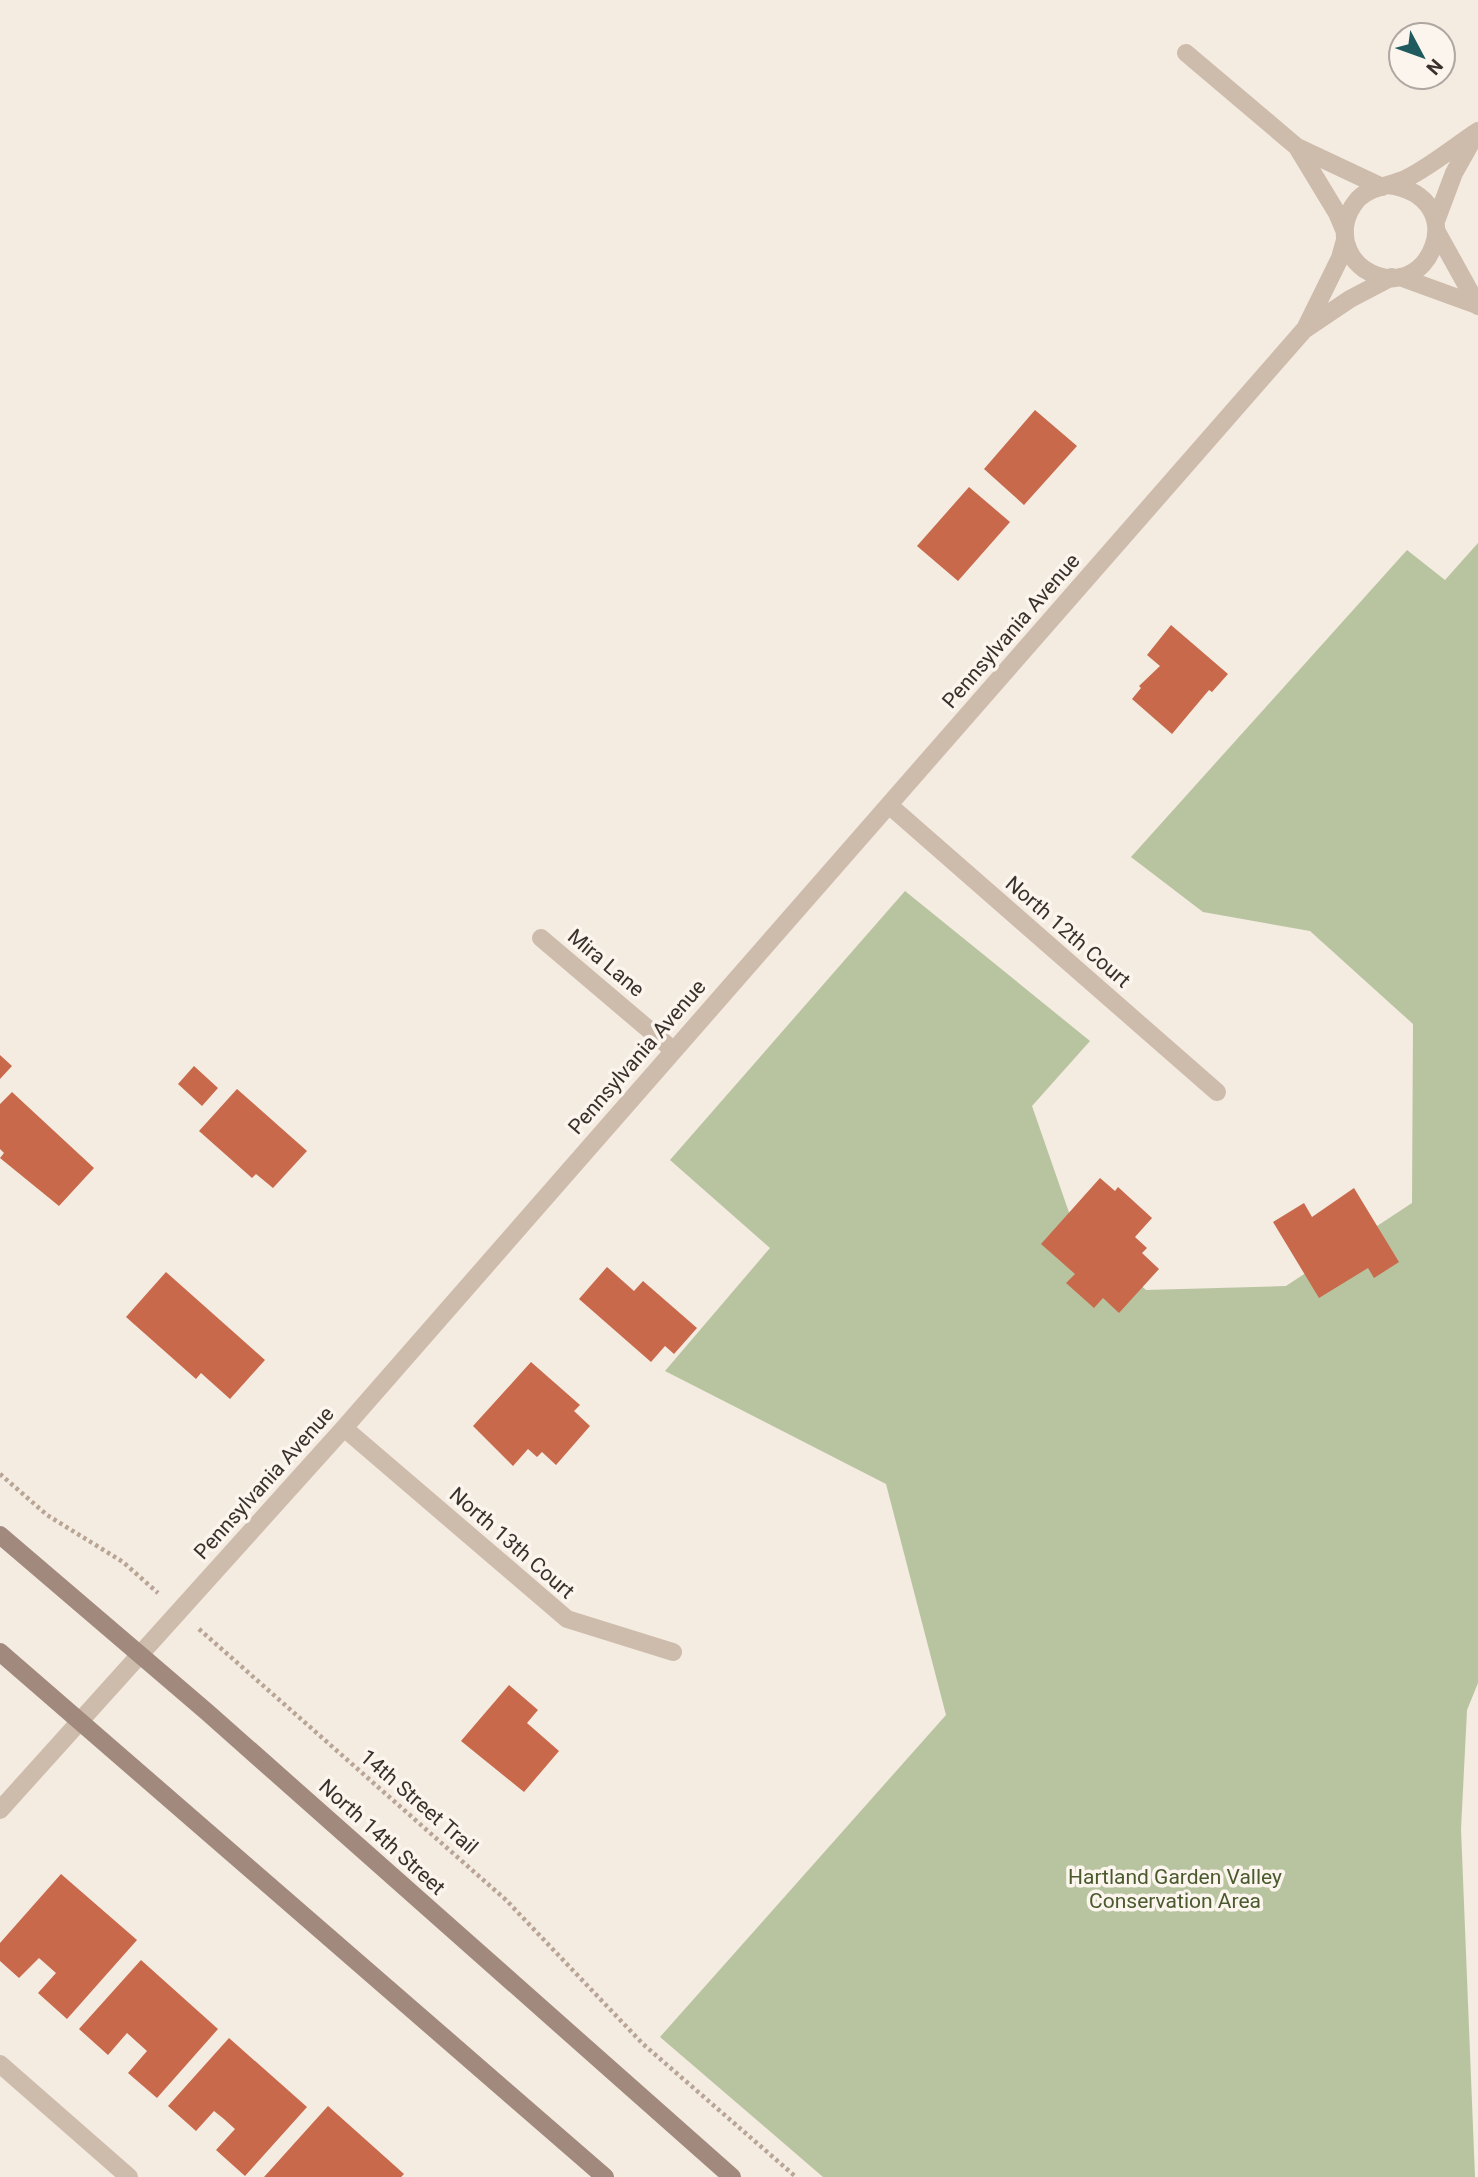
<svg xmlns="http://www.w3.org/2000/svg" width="1478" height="2177" font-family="Roboto,sans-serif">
<rect width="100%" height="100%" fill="#f4ebe1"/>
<path fill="#b8c4a0" d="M1478 543V1683L1467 1710 1461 1829 1475 2177H823L660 2037 946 1715 886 1484 665 1371 770 1248 670 1160 905 891 1090 1041 1032 1106 1073 1224 1146 1290 1286 1286 1412 1203 1413 1024 1310 931 1203 912 1131 857 1407 550 1445 580Z"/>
<path fill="#c8694b" d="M1035 410 1077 446 1024 505 984 469Z
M969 487 1010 522 958 581 917 546Z
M1171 625 1228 674 1212 692 1209 690 1172 734 1132 699 1141 688 1139 686 1160 666 1147 655Z
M0 1055 12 1066 0 1079Z
M194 1066 218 1088 202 1106 178 1084Z
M237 1089 307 1151 273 1188 256 1174 252 1178 199 1131Z
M12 1092 94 1168 59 1206 0 1158 4 1153 0 1149V1104Z
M1100 1178 1115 1191 1118 1187 1152 1218 1135 1237 1147 1248 1142 1253 1159 1269 1119 1313 1103 1298 1094 1308 1066 1283 1075 1274 1041 1244Z
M1354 1188 1399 1262 1374 1278 1368 1268 1319 1298 1273 1222 1304 1203 1312 1217Z
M607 1267 634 1291 643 1281 697 1328 674 1354 665 1346 651 1362 579 1299Z
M166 1272 265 1360 230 1399 201 1373 196 1379 126 1317Z
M531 1362 580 1405 574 1411 590 1426 556 1465 542 1452 537 1457 528 1449 513 1466 473 1426Z
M509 1685 538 1710 527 1723 559 1751 524 1792 461 1741Z
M61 1874 137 1940 67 2019 38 1993 56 1973 39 1958 19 1978 0 1961V1943Z
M141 1960 218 2029 157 2098 128 2073 147 2051 127 2033 108 2055 79 2029Z
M229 2038 307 2107 245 2176 216 2150 235 2129 224 2119 214 2111 196 2131 168 2106Z
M328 2106 404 2174 401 2177H264Z"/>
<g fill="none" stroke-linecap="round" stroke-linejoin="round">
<path stroke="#b9a596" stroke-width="4.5" stroke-dasharray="3.5 3.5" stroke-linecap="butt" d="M0 1474 47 1515 123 1562 158 1593
M199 1629 506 1900 643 2044 796 2177"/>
<path stroke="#cdbbac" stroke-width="18" d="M1186 53 1297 147 1382 187
M1297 147 1337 213 1345 232
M1388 185C1477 197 1427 311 1364 269 1351 260 1343 243 1345 227 1346 217 1352 206 1358 199 1371 186 1391 186 1407 178 1431 166 1455 146 1478 131
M1436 221 1454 173 1476 134
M1437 232 1478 306
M1400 277 1477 305
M1306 327 1340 258 1345 240
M890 806 1217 1092
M541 938 673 1050
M344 1428 567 1619 673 1652
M0 1810 344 1428 1304 330 1350 299 1392 277
M0 2064 129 2177"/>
<path stroke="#a18a7d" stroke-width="18" d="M0 1535 207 1712 732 2177
M0 1652 605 2177"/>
</g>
<g text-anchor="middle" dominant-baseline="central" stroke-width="7" stroke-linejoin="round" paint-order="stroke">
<g font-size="21" fill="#3b302b" stroke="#fbf5ee">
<text transform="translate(1011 631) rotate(-49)">Pennsylvania Avenue</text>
<text transform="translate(1068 932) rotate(41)">North 12th Court</text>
<text transform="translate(606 963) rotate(40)">Mira Lane</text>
<text transform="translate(637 1057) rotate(-49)">Pennsylvania Avenue</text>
<text transform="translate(264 1483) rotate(-48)">Pennsylvania Avenue</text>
<text transform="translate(512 1543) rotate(41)">North 13th Court</text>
<text transform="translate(419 1802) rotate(41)">14th Street Trail</text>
<text transform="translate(382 1837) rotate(42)">North 14th Street</text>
</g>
<g font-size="21" fill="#4a5a2e" stroke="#fbf5ee">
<text x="1175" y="1877">Hartland Garden Valley<tspan x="1175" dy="24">Conservation Area</tspan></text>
</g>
</g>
<g transform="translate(1422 56) rotate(131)"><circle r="33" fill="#fbf5ee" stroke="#aea6a0" stroke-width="2"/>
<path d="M0-5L12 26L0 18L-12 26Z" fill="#1f5a5e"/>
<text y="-10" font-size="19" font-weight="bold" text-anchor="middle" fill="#3b302b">N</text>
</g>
</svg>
